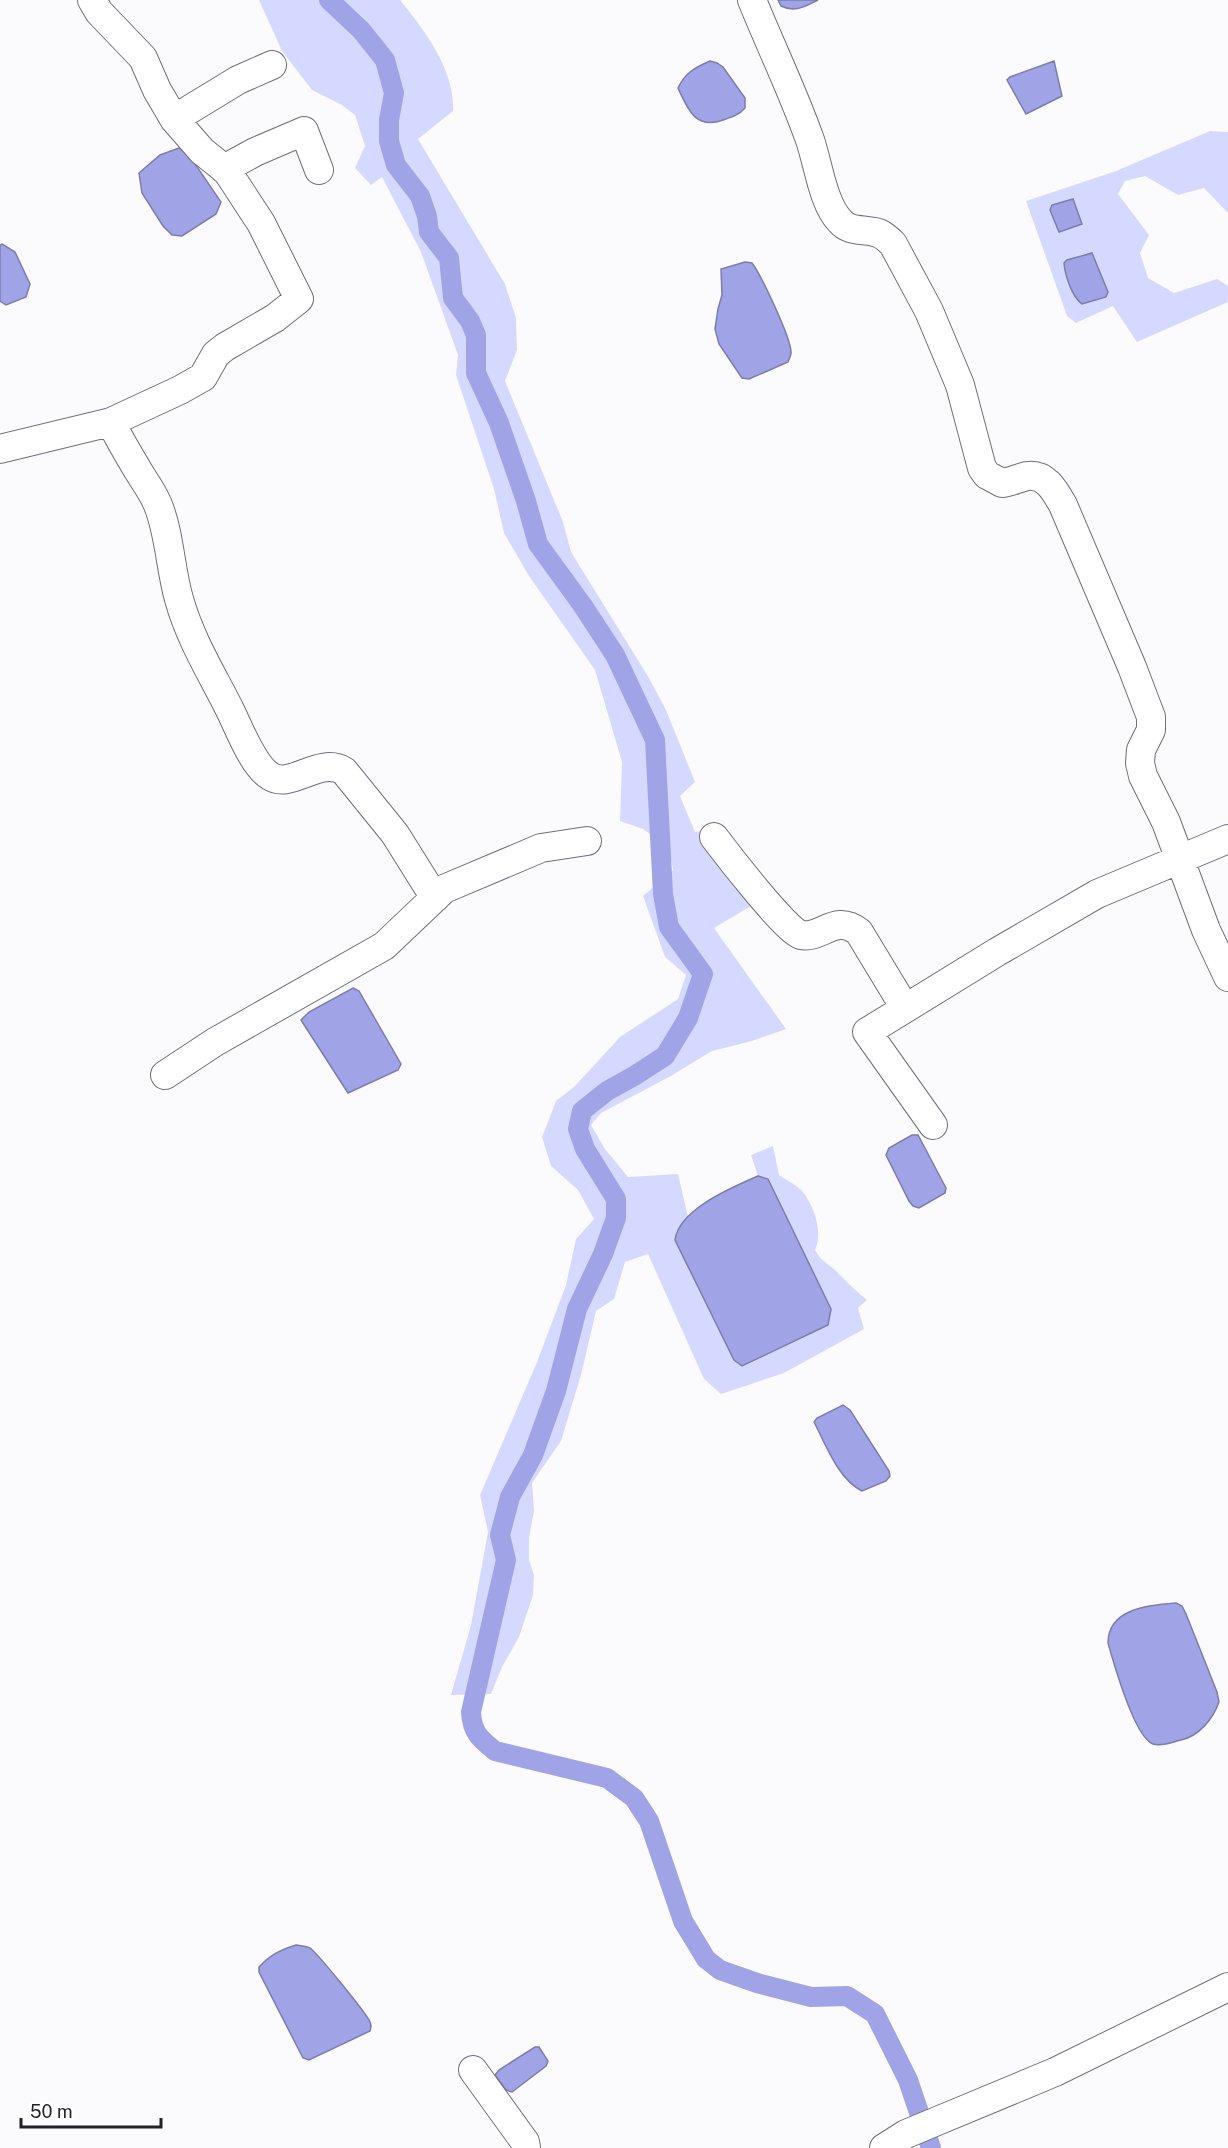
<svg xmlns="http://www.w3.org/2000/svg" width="1228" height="2148" font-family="'Public Sans',sans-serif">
<rect width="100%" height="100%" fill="#fbfbfe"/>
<path fill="#d6d9ff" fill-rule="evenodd" d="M259 0H400C425 31 455 70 453 111L418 139 505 284 516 318 517 350 505 381 563 522 571 552 649 678 666 710 695 782 680 796 695 832 715 829 761 900 714 928 786 1029 752 1041 712 1051 669 1077 601 1113 591 1125 605 1149 628 1177 678 1174 688 1217 676 1232 675 1240 734 1360 742 1366 831 1309 768 1179 758 1176 751 1155 773 1146 779 1175C786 1180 797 1185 803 1192 815 1208 823 1233 815 1250 823 1264 829 1263 839 1274 848 1283 857 1292 867 1300L858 1308 864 1329 784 1373 721 1394 704 1379 648 1254 625 1262 614 1299 596 1311 581 1375 561 1441 532 1483 534 1511 529 1538V1560L534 1575 533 1595 519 1637 502 1667 491 1694 451 1695 471 1625 488 1532 480 1495 537 1362 566 1285 576 1239 594 1219 578 1190 551 1166 542 1137 556 1101 575 1086 620 1037 678 999 686 975 665 957 643 896 673 870 669 848 643 829 620 821 622 762 595 670 529 576 504 533 494 489 456 375 458 355 421 252 382 177 371 185 355 168 365 146 355 115 342 105 312 90 282 51Z
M1210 131 1228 132V213L1204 188 1178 195 1145 176 1125 181 1118 194 1149 235 1140 253 1148 278 1174 293 1217 279 1228 286V302L1137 342 1113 306 1076 323 1067 316 1026 201 1116 171ZM1084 254 1106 297 1082 304 1065 270V263L1067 260Z"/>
<path fill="#a0a4e7" stroke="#7a7dad" stroke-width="1.5" d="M778 0H818C806 6 795 13 781 6Z
M710 61 717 63 723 67 745 98V108C739 115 732 117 723 120 696 130 688 110 678 88 685 73 694 68 710 61Z
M1054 61 1062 96 1026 114 1007 80 1010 77Z
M179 148 189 155 221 202 216 214 182 236 172 235 163 226 142 193 139 173 160 155Z
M1073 199 1082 224 1059 232 1050 210 1052 205Z
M2 244 15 252 30 284 26 297 6 305 0 301V245Z
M1092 253 1108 292 1106 297 1082 304C1072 297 1065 275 1064 263L1067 260Z
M745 262 752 263C761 275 792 340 791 353 791 356 789 359 788 362L749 379 742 378 719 344 715 329 718 309 722 295 721 269Z
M353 988 359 991 401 1064 398 1070 348 1093 301 1020 309 1012Z
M912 1135H918L946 1188 945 1193 919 1208 913 1206 909 1201 886 1155 889 1148Z
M758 1176 768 1179 831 1309 828 1325 742 1366 734 1360 675 1240C679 1209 733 1187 758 1176Z
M843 1405 850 1410 889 1471 890 1476 886 1481 862 1491C838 1479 826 1445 814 1422L817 1418Z
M1176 1603 1182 1606 1186 1614 1217 1692 1219 1702C1213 1719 1199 1736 1181 1740 1173 1742 1161 1747 1153 1744 1134 1737 1114 1664 1108 1643 1108 1608 1150 1605 1176 1603Z
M296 1945C301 1946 306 1946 310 1948 318 1954 367 2014 370 2022 372 2026 371 2027 370 2031L309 2060 303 2058 259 1972V1967C270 1955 280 1950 296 1945Z
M535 2047H539L548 2061 546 2066 512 2092 506 2090 495 2075 499 2070Z"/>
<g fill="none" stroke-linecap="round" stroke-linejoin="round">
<path stroke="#a0a4e7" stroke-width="20" d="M329 0 361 30 385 60 394 93 389 120V141L396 165 420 196 427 216 429 232 449 258 453 298 470 321 476 335V373L499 423 526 501 538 544 583 606 615 655 655 740 663 894 669 927 703 974 688 1018 665 1056 634 1076 607 1091 582 1111 578 1129 585 1149 616 1199V1218L603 1254 577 1309 556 1391 533 1455 510 1497 500 1535 506 1560 471 1712C472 1732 479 1738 495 1751L607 1778 634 1798 649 1821 683 1921 706 1959 720 1970 757 1983 811 1997 847 1996 875 2014 908 2080 931 2148"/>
<defs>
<path id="minor" d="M752 0C771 47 793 92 810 140 818 163 823 204 840 221 849 232 862 229 874 232 882 233 888 239 893 244L929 311 960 385 982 468 987 475 1002 483C1011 482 1018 478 1027 476 1046 473 1055 491 1063 505L1132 667 1151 717V730L1141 750 1140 763 1143 776 1166 822 1206 930 1228 977
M174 119 238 80 272 65
M224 169 255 152 304 131 319 170
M111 422C120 441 131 459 142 477 148 486 154 495 158 505 170 535 170 568 179 599 190 639 212 674 230 710 239 728 253 766 270 776 291 790 319 756 344 771L395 834 435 898
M0 449 111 422 180 390 203 377 216 354 225 347 275 318 299 299 261 223 227 171 202 151 174 119 157 90 143 58 99 12 92 0
M714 837C726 853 787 932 801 935 822 939 835 913 859 932L905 1008
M165 1075 215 1042 384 946 444 889 541 848 587 841
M933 1125 867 1032 997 952 1097 894 1228 839
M473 2070 525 2142 526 2148
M884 2148 906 2134 1055 2072 1228 1987"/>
</defs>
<use href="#minor" stroke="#6e6f7a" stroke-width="30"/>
<use href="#minor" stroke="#fff" stroke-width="28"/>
</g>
<path d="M21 2118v9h140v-9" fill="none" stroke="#212126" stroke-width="3"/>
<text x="30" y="2118" font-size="18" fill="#212126" stroke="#ffffff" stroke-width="4.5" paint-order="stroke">50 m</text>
</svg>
